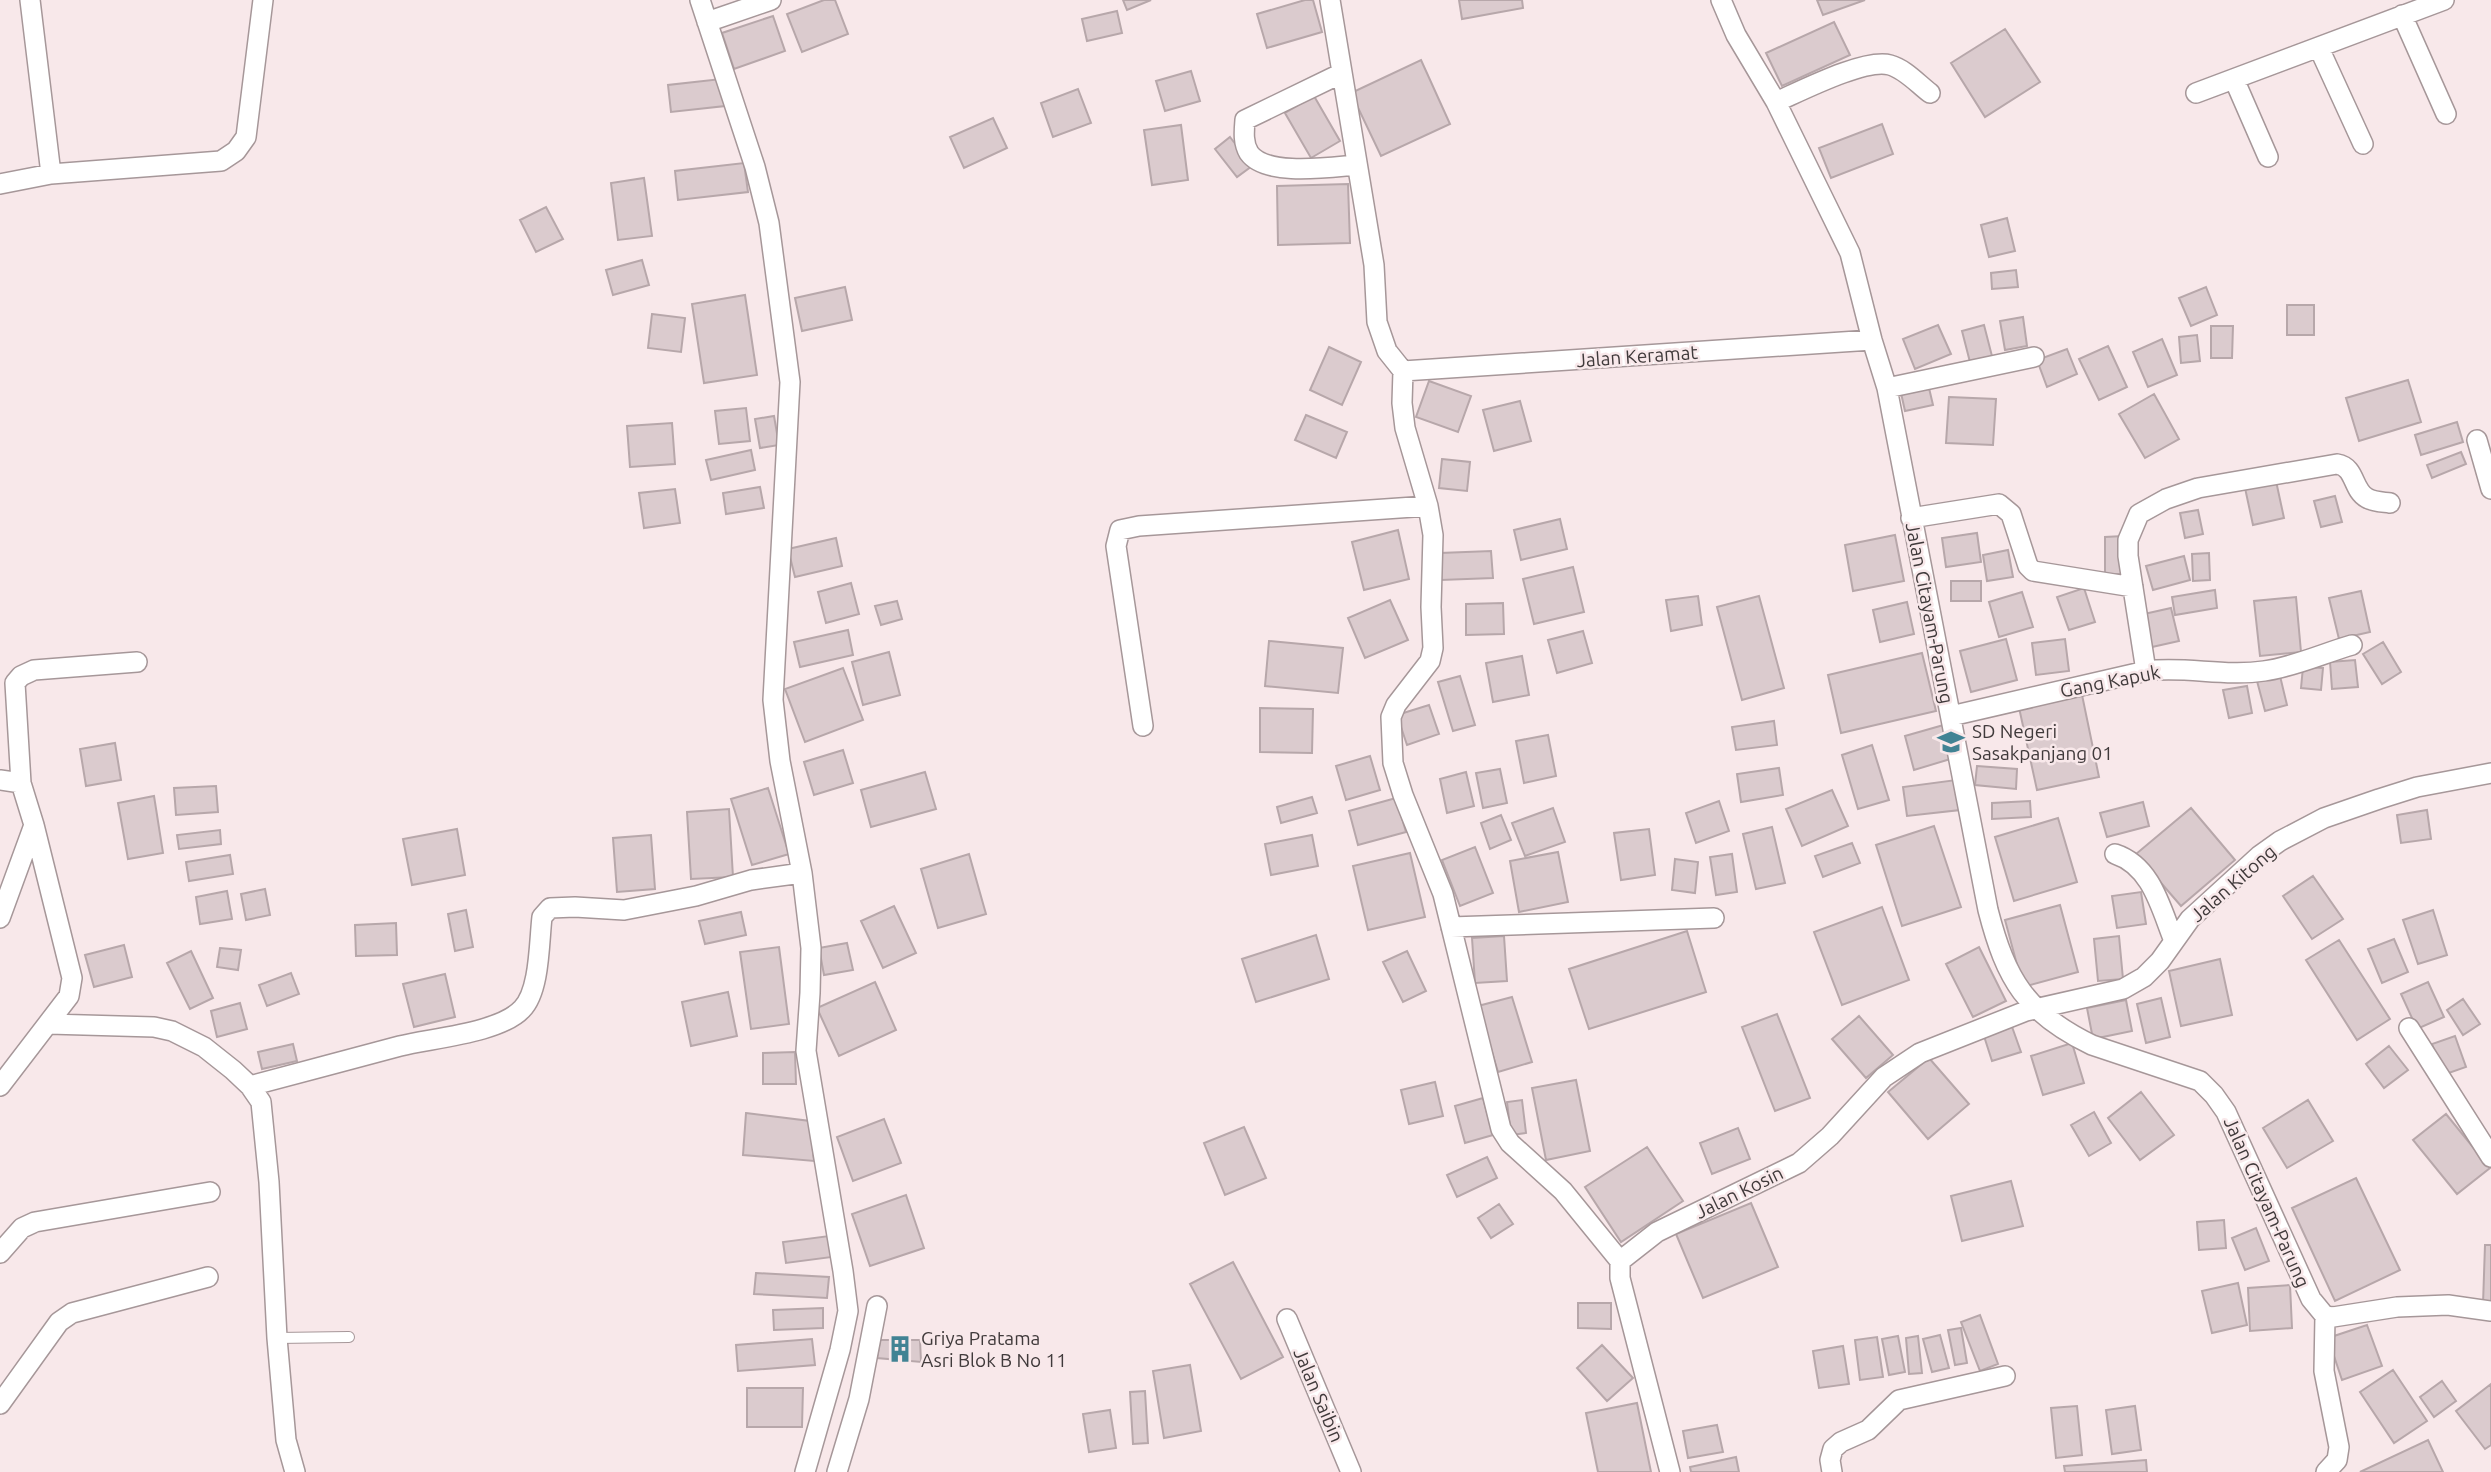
<svg xmlns="http://www.w3.org/2000/svg" width="2491" height="1472" font-family="Ubuntu,sans-serif">
<rect width="100%" height="100%" fill="#f8e8ea"/>
<path fill="#dbcbce" stroke="#b7a7aa" stroke-width="2" d="M824 0H835L848 34 802 52 787 14Z
M1123 0H1151L1127 10Z
M1305 0H1313L1322 32 1267 48 1257 14Z
M1459 0H1522L1523 8 1462 19Z
M1817 0H1865L1823 15Z
M1117 11 1122 33 1087 41 1082 19Z
M773 16 785 51 734 69 722 33Z
M1834 22 1850 55 1782 86 1766 53Z
M2005 29 2040 82 1985 117 1951 63Z
M1421 60 1450 124 1381 156 1351 93Z
M1191 71 1200 101 1165 111 1156 81Z
M721 79 725 106 671 112 668 85Z
M1078 89 1091 123 1053 137 1041 103Z
M1314 96 1340 141 1311 158 1285 113Z
M993 118 1007 148 964 168 950 137Z
M1882 124 1893 154 1831 178 1819 148Z
M1181 125 1188 180 1152 185 1144 130Z
M1230 137 1252 166 1237 177 1215 149Z
M744 163 748 192 678 200 675 171Z
M644 178 652 236 618 240 611 183Z
M1348 184 1350 243 1278 245 1277 186Z
M546 207 563 239 536 252 520 220Z
M2007 218 2015 251 1989 257 1981 225Z
M642 260 649 285 613 295 606 270Z
M2016 270 2018 287 1992 289 1991 273Z
M845 287 852 320 802 331 795 298Z
M2206 287 2217 315 2191 326 2179 298Z
M745 295 757 375 704 383 692 304Z
M2287 305H2314V335H2287Z
M652 314 685 318 681 352 648 348Z
M2023 317 2027 346 2005 350 2000 321Z
M1938 325 1951 354 1915 369 1903 339Z
M1984 325 1993 360 1971 366 1962 331Z
M2211 326H2233L2232 358H2211Z
M2197 335 2200 361 2181 363 2179 337Z
M2162 339 2177 375 2148 387 2133 352Z
M2108 346 2127 387 2099 400 2079 359Z
M1329 347 1361 362 1342 405 1310 390Z
M2067 349 2077 374 2047 387 2037 360Z
M2408 380 2421 422 2359 441 2346 398Z
M1429 381 1471 396 1458 432 1416 417Z
M1929 388 1933 405 1905 411 1901 393Z
M2154 394 2179 439 2145 458 2119 414Z
M1949 397 1996 399 1993 445 1946 443Z
M1520 401 1531 441 1494 451 1483 410Z
M746 408 750 441 719 444 715 411Z
M1306 415 1347 432 1336 458 1295 440Z
M774 416 779 445 760 448 755 419Z
M2457 422 2463 442 2421 455 2415 435Z
M672 423 675 464 630 467 627 426Z
M751 450 755 470 711 480 706 460Z
M2461 452 2466 464 2432 478 2427 465Z
M1442 459 1470 462 1467 491 1439 488Z
M2276 481 2284 518 2253 525 2245 488Z
M760 487 764 508 726 514 723 493Z
M675 489 680 523 644 528 639 493Z
M2335 496 2342 522 2321 527 2314 501Z
M2198 510 2203 534 2185 538 2180 513Z
M1560 519 1567 549 1521 560 1514 530Z
M1398 530 1409 579 1364 590 1352 542Z
M1977 533 1981 562 1946 567 1942 538Z
M1895 535 1904 581 1853 591 1845 545Z
M2123 536 2124 574H2105V537Z
M836 538 842 566 795 577 788 549Z
M2008 550 2013 577 1987 581 1983 555Z
M1491 551 1493 578 1441 580 1440 553Z
M2209 553 2210 580 2193 581 2192 554Z
M2184 556 2190 580 2153 590 2146 566Z
M1573 567 1584 612 1534 624 1523 579Z
M1951 581H1981V601H1951Z
M851 583 859 614 826 623 818 592Z
M2084 588 2095 622 2069 630 2057 597Z
M2215 590 2217 608 2175 615 2172 597Z
M2361 591 2370 632 2339 639 2329 598Z
M2022 592 2033 627 1999 637 1989 602Z
M1698 596 1702 625 1671 631 1666 600Z
M1759 596 1784 688 1742 700 1717 607Z
M2296 597 2301 652 2260 656 2254 601Z
M1390 600 1408 640 1365 658 1348 618Z
M897 601 902 619 881 625 875 606Z
M1907 602 1914 634 1880 642 1873 610Z
M1503 603 1504 634 1466 635V604Z
M2171 608 2179 641 2152 647 2144 614Z
M848 630 853 655 800 667 794 642Z
M1583 631 1592 663 1557 673 1548 640Z
M2006 639 2017 680 1971 692 1960 651Z
M2065 639 2069 671 2036 675 2032 643Z
M1269 641 1343 648 1338 693 1265 686Z
M2383 642 2401 672 2382 684 2363 654Z
M889 652 900 695 863 705 852 662Z
M1922 653 1936 711 1841 733 1828 675Z
M1522 656 1529 695 1493 702 1486 663Z
M2355 660 2358 687 2332 689 2330 662Z
M2303 667 2323 668 2321 690 2301 688Z
M843 668 863 720 805 742 785 689Z
M1460 676 1475 725 1453 731 1438 682Z
M2280 676 2287 705 2265 711 2257 681Z
M2247 686 2252 713 2229 718 2223 690Z
M2081 690 2099 777 2037 790 2018 703Z
M1429 705 1439 734 1407 745 1397 715Z
M1260 708 1313 709 1312 753 1260 752Z
M1774 721 1777 745 1736 750 1732 727Z
M1947 724 1957 757 1914 770 1905 736Z
M1548 735 1556 776 1524 783 1516 741Z
M115 743 121 780 86 786 80 749Z
M1872 745 1889 800 1858 809 1842 755Z
M843 750 853 783 814 795 804 762Z
M1370 756 1380 790 1346 800 1336 766Z
M1977 766 2017 769 2016 789 1975 785Z
M1779 768 1783 795 1741 802 1737 774Z
M1500 769 1507 803 1483 808 1476 773Z
M925 772 936 809 871 827 861 790Z
M1466 772 1474 806 1447 813 1440 779Z
M1956 780 1960 810 1907 816 1903 787Z
M216 786 218 812 176 815 174 788Z
M768 788 789 854 752 865 731 799Z
M1832 790 1848 826 1802 846 1786 809Z
M154 796 163 853 128 859 118 803Z
M1312 797 1317 813 1281 823 1277 807Z
M1396 798 1406 832 1358 845 1349 811Z
M1719 801 1729 831 1696 843 1686 813Z
M2030 801 2031 817 1992 819V803Z
M2143 802 2149 826 2107 837 2100 813Z
M1553 808 1565 842 1525 856 1512 823Z
M2191 808 2235 860 2181 906 2136 854Z
M729 809 733 877 691 879 687 812Z
M2427 810 2431 839 2401 843 2397 815Z
M1501 815 1511 840 1490 849 1481 823Z
M2058 818 2077 882 2014 901 1995 837Z
M1934 826 1961 907 1902 926 1876 845Z
M1772 827 1785 883 1756 889 1743 834Z
M457 829 465 875 412 885 403 839Z
M1649 829 1655 875 1621 880 1614 833Z
M220 830 221 844 179 849 177 835Z
M651 835 655 889 617 892 613 838Z
M1312 835 1318 866 1271 875 1265 844Z
M1852 843 1860 863 1823 877 1815 856Z
M1475 847 1493 893 1460 906 1442 860Z
M1558 852 1568 902 1519 912 1510 861Z
M1410 853 1425 917 1368 930 1353 866Z
M969 854 986 914 938 928 921 869Z
M1732 854 1737 892 1716 895 1710 857Z
M230 855 233 874 189 881 186 862Z
M1675 859 1698 862 1695 893 1672 890Z
M2313 876 2343 919 2312 939 2283 896Z
M265 889 270 915 246 920 241 894Z
M227 891 232 919 200 924 196 897Z
M2141 892 2146 924 2117 928 2112 896Z
M2060 905 2078 972 2023 987 2005 920Z
M894 906 916 953 883 968 861 921Z
M1882 907 1909 980 1842 1005 1814 932Z
M466 910 473 947 455 951 448 914Z
M2433 910 2447 955 2418 964 2403 920Z
M741 912 746 935 705 944 699 921Z
M396 923 397 955 356 956 355 925Z
M1687 931 1706 992 1589 1029 1569 969Z
M1316 935 1329 979 1256 1002 1242 959Z
M1504 936 1507 981 1475 983 1472 938Z
M2119 936 2123 979 2098 981 2094 939Z
M2394 939 2408 972 2382 983 2368 949Z
M2339 940 2390 1019 2357 1040 2306 960Z
M847 943 853 970 824 975 819 948Z
M124 945 132 977 94 987 85 955Z
M779 947 789 1024 751 1029 740 952Z
M1979 947 2006 1001 1973 1017 1946 964Z
M220 948 241 950 238 970 217 967Z
M191 951 213 998 190 1009 167 963Z
M1407 951 1426 991 1403 1002 1383 962Z
M2220 959 2232 1015 2181 1026 2169 971Z
M291 973 299 994 267 1006 259 985Z
M445 974 455 1017 414 1027 403 984Z
M875 982 896 1030 839 1056 817 1008Z
M2428 982 2444 1017 2417 1029 2401 994Z
M728 992 737 1036 691 1046 682 1002Z
M1512 997 1532 1062 1498 1072 1478 1006Z
M2161 998 2170 1037 2146 1043 2137 1004Z
M2463 999 2480 1024 2463 1035 2447 1010Z
M2126 1000 2132 1031 2093 1039 2087 1008Z
M240 1003 247 1029 217 1037 211 1011Z
M1777 1014 1810 1098 1775 1111 1742 1027Z
M1859 1016 1893 1055 1866 1078 1832 1039Z
M2011 1024 2021 1052 1992 1061 1983 1033Z
M2455 1036 2466 1067 2443 1075 2432 1044Z
M2072 1043 2084 1083 2043 1095 2031 1056Z
M293 1044 297 1061 262 1069 258 1052Z
M2389 1046 2408 1070 2384 1088 2366 1064Z
M795 1052 796 1084H763V1053Z
M1929 1058 1969 1104 1928 1139 1888 1092Z
M1576 1080 1590 1151 1546 1160 1532 1088Z
M1435 1082 1443 1116 1409 1124 1401 1090Z
M2141 1092 2174 1135 2140 1160 2108 1118Z
M1483 1098 1493 1135 1465 1143 1455 1106Z
M1522 1100 1526 1133 1511 1135 1507 1102Z
M2308 1100 2333 1141 2287 1168 2263 1128Z
M2094 1112 2111 1143 2089 1156 2071 1125Z
M746 1113 810 1121 814 1161 743 1155Z
M2446 1114 2490 1168 2457 1194 2413 1140Z
M884 1119 901 1163 853 1181 837 1137Z
M1244 1127 1266 1178 1225 1195 1204 1143Z
M1738 1128 1750 1159 1712 1174 1700 1143Z
M1647 1147 1683 1201 1621 1242 1585 1187Z
M1487 1157 1497 1178 1457 1197 1447 1175Z
M2356 1178 2400 1270 2335 1301 2292 1208Z
M2011 1181 2023 1226 1962 1241 1951 1196Z
M906 1195 924 1248 870 1266 852 1214Z
M1751 1203 1778 1267 1703 1298 1676 1234Z
M1499 1204 1513 1224 1491 1238 1478 1218Z
M2224 1220 2226 1248 2199 1250 2197 1222Z
M2256 1228 2269 1261 2245 1270 2232 1238Z
M829 1236 832 1257 786 1263 783 1242Z
M2485 1245H2491V1305L2483 1304Z
M1233 1262 1283 1357 1241 1379 1190 1284Z
M756 1273 829 1277 827 1298 754 1294Z
M2238 1283 2247 1325 2212 1333 2202 1291Z
M2290 1285 2292 1328 2250 1331 2248 1288Z
M1578 1303H1611V1329L1578 1328Z
M823 1308V1328L774 1330 773 1310Z
M1980 1315 1998 1364 1980 1371 1961 1322Z
M2367 1325 2382 1366 2342 1380 2328 1338Z
M1961 1328 1967 1363 1955 1365 1948 1330Z
M1940 1335 1949 1368 1932 1372 1923 1339Z
M1898 1336 1905 1372 1889 1375 1882 1339Z
M1918 1336 1922 1373 1909 1374 1906 1338Z
M1877 1337 1883 1377 1860 1380 1855 1340Z
M812 1339 815 1365 738 1371 736 1345Z
M880 1340H920L921 1362 877 1358Z
M1602 1345 1633 1378 1607 1401 1577 1368Z
M1843 1346 1849 1384 1819 1388 1813 1351Z
M1190 1365 1201 1431 1164 1438 1153 1371Z
M2393 1370 2427 1421 2394 1443 2360 1392Z
M2442 1381 2456 1401 2434 1417 2420 1397Z
M2491 1384V1445L2485 1449 2456 1411Z
M747 1388H803L802 1427H747Z
M1145 1391 1148 1443 1133 1444 1130 1392Z
M1637 1403 1651 1472H1598L1586 1413Z
M2077 1406 2082 1455 2056 1458 2051 1408Z
M2135 1406 2141 1450 2112 1454 2106 1410Z
M1110 1410 1116 1448 1089 1452 1083 1414Z
M1717 1425 1723 1452 1688 1458 1683 1431Z
M2428 1440 2443 1472H2360Z
M1736 1457 1739 1472H1691L1690 1467Z
M2146 1460 2147 1472H2065L2064 1466Z"/>
<g fill="none" stroke-linecap="round" stroke-linejoin="round">
<defs>
<path id="service" d="M277 1338 349 1337"/>
<path id="minor" d="M30 0 51 174
M700 0 755 167 769 223 790 382 773 700 780 761 802 873 811 948 810 993 806 1051 843 1271 848 1311 840 1350 805 1472
M1330 0 1374 265 1377 322 1387 351 1403 371 1402 403 1405 428 1428 506 1433 535 1431 607 1433 648 1430 661 1396 705 1391 717 1393 763 1403 795 1443 894 1501 1129 1510 1143 1563 1191 1620 1261
M1721 0 1736 35 1776 102 1850 253 1872 340 1887 388 1988 910C2006 980 2026 1013 2092 1045L2200 1081 2214 1095 2226 1112 2311 1299 2325 1316 2333 1317 2397 1307 2448 1305 2491 1311
M2402 15 2446 114
M707 22 771 0
M2319 48 2363 144
M1342 73 1245 120C1244 132 1243 143 1249 153 1266 177 1331 167 1357 165
M2234 79 2268 157
M2196 93 2444 0
M1776 102C1801 91 1865 58 1890 65 1905 69 1918 84 1930 93
M0 184 51 174 221 161 236 151 246 137 263 0
M1403 371 1872 340
M1887 388 2034 357
M2477 440 2491 489
M1911 518 1999 504 2011 514 2028 566 2033 571 2133 587
M2146 671 2128 556V540L2139 514 2166 499 2198 488 2337 464C2356 467 2352 490 2367 498 2373 502 2383 502 2390 503
M1951 716 2146 671C2185 666 2225 677 2264 671 2294 667 2324 653 2352 645
M1143 726 1116 546 1120 530 1139 526 1428 506
M0 780 21 783
M2115 854C2152 866 2161 909 2174 941
M0 918 34 825
M1451 927 1714 918
M49 1024 154 1027 172 1031 204 1047 233 1070 250 1086 261 1102 269 1182 277 1338 286 1440 295 1472
M2409 1028 2491 1157
M0 1086 69 996 72 978 34 825 21 783 15 683 21 676 34 670 137 662
M250 1086C300 1073 350 1059 400 1046 432 1038 500 1033 522 1009 540 991 539 942 542 917L550 908 575 907 624 910 696 896 751 880 802 873
M0 1253 22 1228 35 1222 210 1192
M2325 1316 2324 1371 2339 1447 2337 1460 2326 1472
M1287 1319 1351 1472
M0 1404 59 1322 72 1313 208 1277
M837 1472 859 1399 877 1306
M1670 1472 1620 1278V1261L1657 1232 1799 1163 1830 1136 1884 1077 1920 1053 2026 1011 2123 989 2144 977 2160 961 2190 919 2259 856 2280 841 2324 818 2379 799 2417 787 2491 773
M1832 1472 1830 1460 1833 1449 1841 1442 1868 1430 1899 1400 2005 1376"/>
</defs>
<use href="#service" stroke="#a69799" stroke-width="12"/>
<use href="#minor" stroke="#a69799" stroke-width="22"/>
<use href="#service" stroke="#fff" stroke-width="10"/>
<use href="#minor" stroke="#fff" stroke-width="19"/>
</g>
<defs>
<symbol id="school-bare" viewBox="-9 -9 18 18"><path d="M0-5L7-2L0 1L-7-2ZM-4 1L0 2.5L4 1V4Q0 6-4 4Z" fill="#418394" stroke="#f8e8ea" stroke-width="2.5" paint-order="stroke"/></symbol>
<symbol id="building-bare" viewBox="-9 -9 18 18"><path d="M-4-6H4V6H1V3H-1V6H-4ZM-2.5-4.3h1.7v1.8h-1.7ZM.8-4.3h1.7v1.8H.8ZM-2.5-1h1.7V.8h-1.7ZM.8-1h1.7V.8H.8Z" fill="#418394" stroke="#f8e8ea" stroke-width="2.5" paint-order="stroke"/></symbol>
</defs>
<g fill-rule="evenodd">
<use href="#school-bare" x="1932" y="723" width="38" height="38"/>
<use href="#building-bare" x="881" y="1330" width="38" height="38"/>
</g>
<g text-anchor="middle" dominant-baseline="central" stroke-width="5" stroke-linejoin="round" paint-order="stroke">
<g font-size="19" fill="#403a3b" stroke="#f8e8ea">
<text transform="translate(1637 356) rotate(-4)">Jalan Keramat</text>
<text transform="translate(1930 613) rotate(79)">Jalan Citayam-Parung</text>
<text transform="translate(2110 681) rotate(-11)">Gang Kapuk</text>
<text transform="translate(2233 883) rotate(-41)">Jalan Kitong</text>
<text transform="translate(1739 1192) rotate(-26)">Jalan Kosin</text>
<text transform="translate(2267 1202) rotate(66)">Jalan Citayam-Parung</text>
<text transform="translate(1319 1395) rotate(67)">Jalan Saibin</text>
</g>
<g font-size="19" fill="#403a3b" stroke="#f8e8ea" text-anchor="start">
<text x="1972" y="731">SD Negeri<tspan x="1972" dy="22">Sasakpanjang 01</tspan></text>
<text x="921" y="1338">Griya Pratama<tspan x="921" dy="22">Asri Blok B No 11</tspan></text>
</g>
</g>
</svg>
